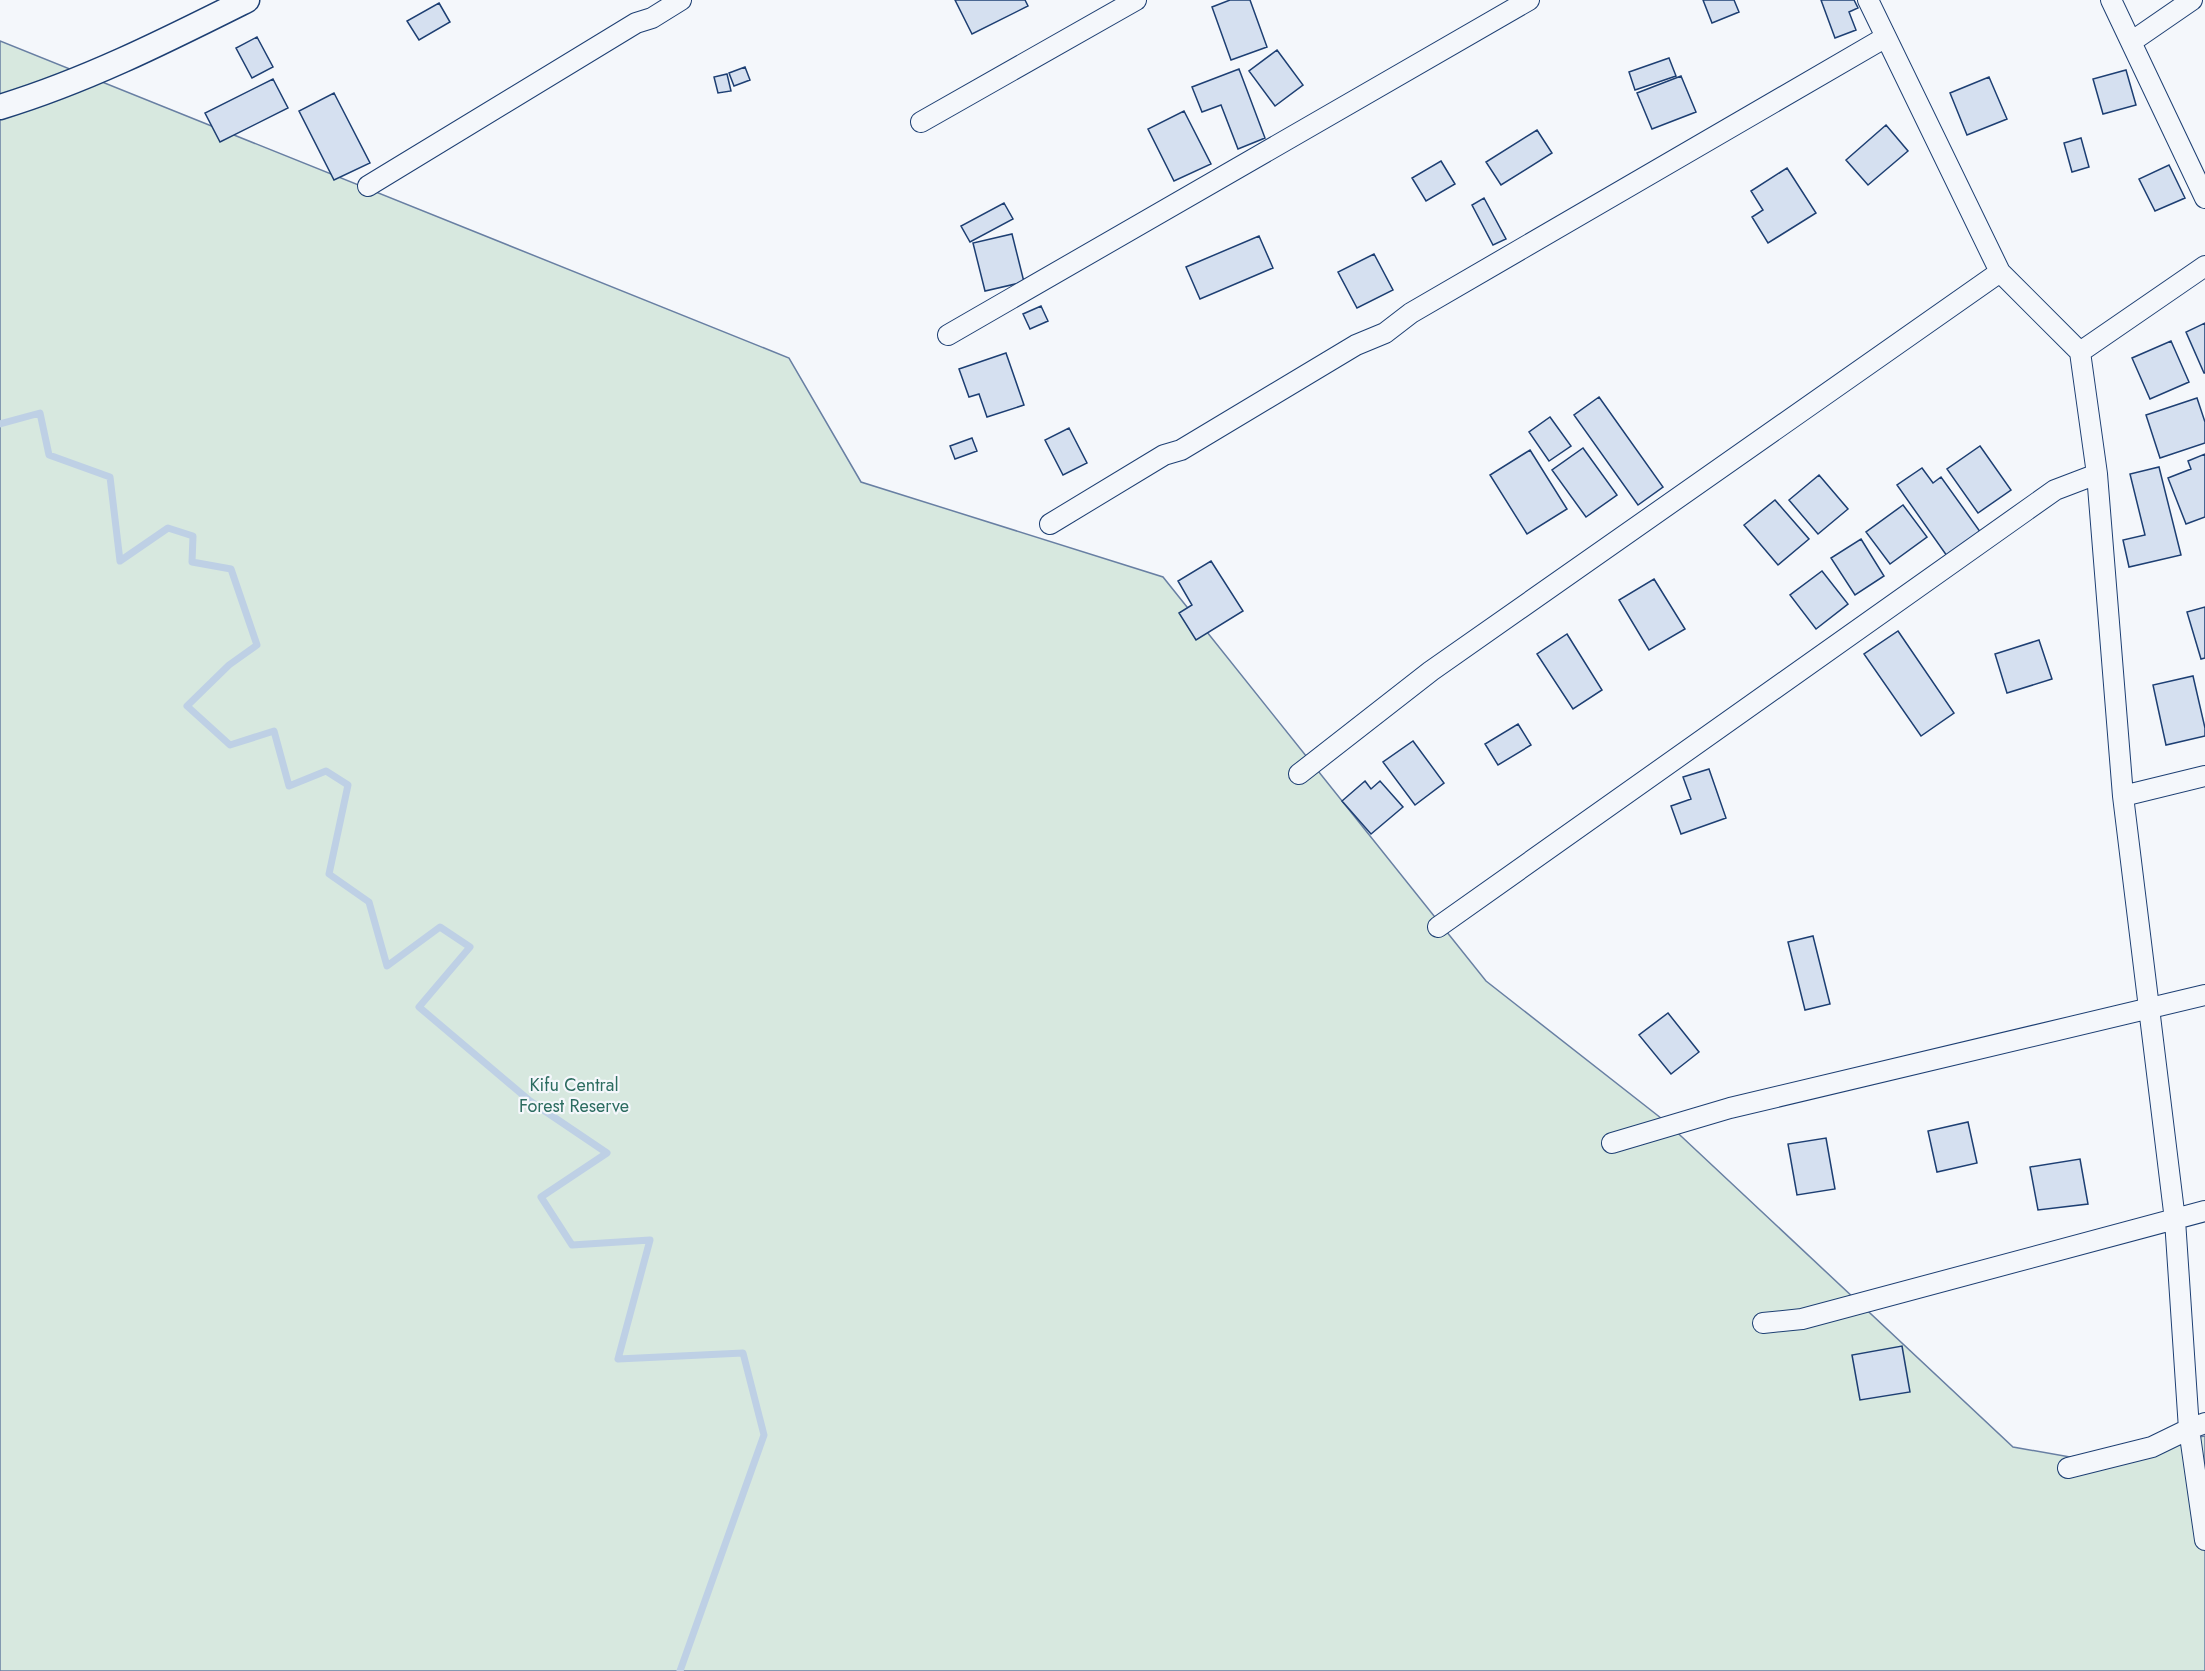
<svg xmlns="http://www.w3.org/2000/svg" width="2205" height="1671" font-family="Jost,sans-serif">
<rect width="100%" height="100%" fill="#f4f7fb"/>
<path fill="#d7e8df" stroke="#687fa3" stroke-width="1.5" d="M0 41 789 358 861 482 1163 577 1486 981 1666 1122 2013 1447 2070 1457 2205 1436V1671H0Z"/>
<g fill="none" stroke-linecap="round" stroke-linejoin="round">
<path stroke="#bed0e5" stroke-width="7" d="M0 424 40 413 49 455 110 477 120 561 168 528 193 536 192 562 231 569 257 645 229 665 187 706 230 745 274 731 289 786 326 771 348 785 329 874 369 902 387 966 440 927 470 947 419 1007 530 1101 607 1153 541 1197 572 1245 650 1240 618 1359 743 1353 764 1435 680 1671"/>
</g>
<path fill="#d5e0f0" stroke="#1d3f73" stroke-width="1.5" d="M955 0H1025L1028 6 972 34Z
M1230 0H1250L1267 47 1231 60 1212 7Z
M1703 0H1734L1739 12 1712 23Z
M1821 0H1854L1858 8 1849 12 1856 30 1835 38Z
M439 3 450 22 419 40 407 21Z
M257 37 273 67 252 78 236 48Z
M1277 50 1303 85 1275 106 1249 71Z
M1669 58 1676 76 1635 90 1629 72Z
M745 67 750 80 734 86 729 73Z
M1239 69 1265 138 1238 149 1221 105 1202 112 1192 87Z
M2126 70 2136 105 2103 114 2093 79Z
M727 74 731 91 718 93 714 77Z
M1681 76 1696 112 1652 129 1637 93Z
M1989 77 2007 119 1967 135 1950 93Z
M273 79 288 108 220 142 205 113Z
M334 93 370 163 334 180 299 111Z
M1184 111 1211 164 1174 181 1148 129Z
M1886 125 1908 151 1868 185 1846 160Z
M1537 130 1552 153 1501 185 1486 162Z
M2081 138 2089 167 2072 172 2064 143Z
M1441 161 1455 184 1426 201 1412 178Z
M2169 165 2185 198 2155 211 2139 179Z
M1787 168 1816 213 1768 243 1752 217 1763 210 1751 191Z
M1484 198 1506 239 1493 245 1472 205Z
M1004 203 1013 219 970 242 961 226Z
M1012 234 1024 282 985 291 973 243Z
M1259 236 1273 268 1200 299 1186 267Z
M1374 254 1393 290 1357 308 1338 272Z
M1041 306 1048 321 1030 329 1023 314Z
M2205 323V373H2204L2186 332Z
M2171 341 2189 382 2150 399 2132 358Z
M1006 353 1024 405 987 417 979 394 969 397 959 369Z
M1599 397 1663 487 1638 505 1574 415Z
M2197 398 2205 422V443L2160 458 2146 415Z
M1550 417 1571 446 1549 461 1529 432Z
M1069 428 1087 463 1063 475 1045 440Z
M972 438 977 451 955 459 950 446Z
M1980 446 2011 490 1978 513 1947 469Z
M1583 448 1617 495 1586 517 1552 470Z
M1530 450 1567 509 1527 534 1490 475Z
M2205 454V517L2186 524 2168 478 2191 469 2188 461Z
M2159 467 2181 555 2129 567 2123 540 2145 535 2130 474Z
M1922 468 1933 483 1941 477 1981 533 1947 556 1897 485Z
M1819 475 1848 509 1818 534 1789 500Z
M1775 500 1809 539 1778 565 1744 525Z
M1903 505 1927 537 1890 564 1866 532Z
M1861 539 1884 576 1855 595 1831 558Z
M1211 561 1243 611 1196 640 1179 613 1192 605 1178 581Z
M1822 571 1848 604 1816 629 1790 595Z
M1654 579 1685 629 1649 650 1619 600Z
M2205 607V658L2201 659 2187 612Z
M1898 631 1954 713 1921 736 1864 654Z
M1567 634 1602 690 1573 709 1537 654Z
M2039 640 2052 679 2007 693 1995 654Z
M2193 676 2205 728V736L2166 745 2153 685Z
M1518 724 1531 745 1498 765 1485 744Z
M1413 741 1444 783 1415 805 1383 762Z
M1709 769 1726 818 1681 834 1671 806 1691 799 1683 777Z
M1365 781 1371 789 1380 781 1403 807 1371 834 1342 801Z
M1813 936 1830 1004 1805 1010 1788 942Z
M1668 1013 1699 1052 1671 1074 1639 1035Z
M1968 1122 1977 1163 1937 1172 1928 1131Z
M1826 1138 1835 1189 1797 1195 1788 1144Z
M2080 1159 2088 1204 2038 1210 2030 1167Z
M1902 1346 1910 1392 1860 1400 1852 1355Z"/>
<g fill="none" stroke-linecap="round" stroke-linejoin="round">
<defs>
<path id="minor" d="M1868 0 2000 272 2080 352 2097 474 2123 796 2175 1220 2189 1429 2205 1540
M2111 0 2205 198
M2131 42 2192 0
M921 122 1136 0
M368 186 636 23 652 18 681 0
M948 335 1529 0
M2080 352 2205 266
M1050 524 1164 455 1181 450 1356 345 1385 333 1411 313 1886 37
M1299 774 1431 671 2000 272
M2123 796 2205 776
M1438 927 2055 490 2097 474
M1612 1143 1730 1108 2205 995
M1763 1323 1802 1319 2205 1211
M2068 1468 2152 1447 2189 1429 2205 1423"/>
<path id="tertiary" d="M0 107C86 81 167 40 247 0"/>
</defs>
<use href="#minor" stroke="#1d3f73" stroke-width="22"/>
<use href="#tertiary" stroke="#1d3f73" stroke-width="27"/>
<use href="#minor" stroke="#f4f7fb" stroke-width="20"/>
<use href="#tertiary" stroke="#f4f7fb" stroke-width="24"/>
</g>
<g text-anchor="middle" dominant-baseline="central" stroke-width="4.5" stroke-linejoin="round" paint-order="stroke">
<g font-size="18" fill="#2c6c60" stroke="#f4f7fb">
<text x="574" y="1085">Kifu Central<tspan x="574" dy="21">Forest Reserve</tspan></text>
</g>
</g>
</svg>
